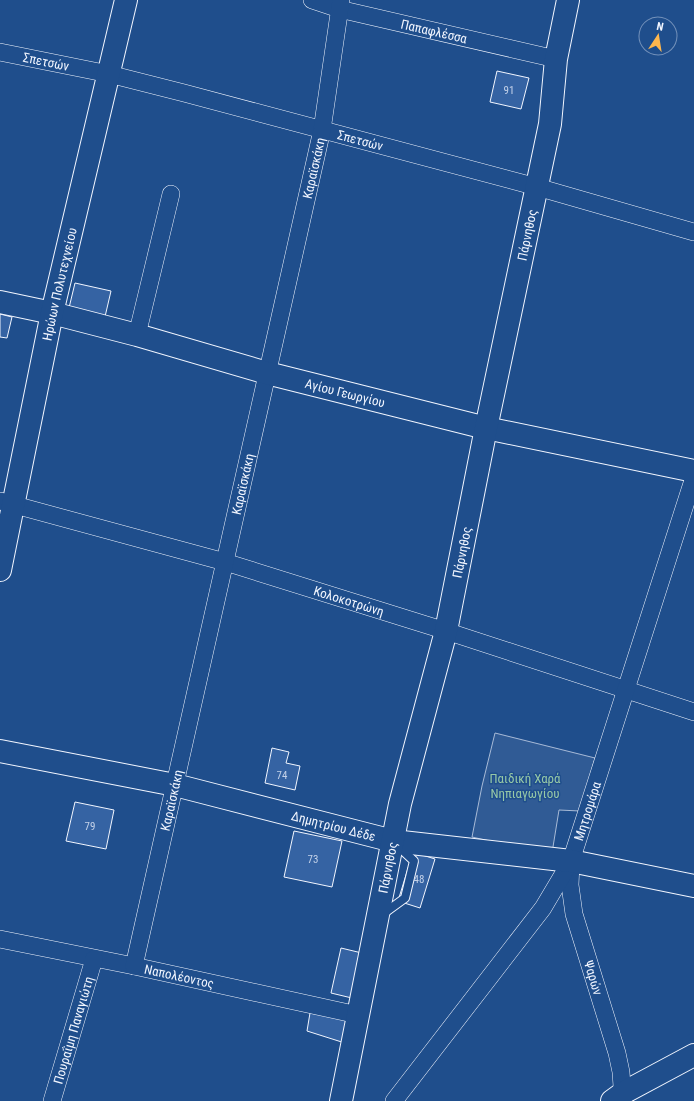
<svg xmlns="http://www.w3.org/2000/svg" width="694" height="1101" font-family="'Roboto Condensed',sans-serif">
<rect width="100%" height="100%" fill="#1f4e8c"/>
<path fill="#305b95" stroke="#a8bbd7" d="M495 733 595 758 580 811 559 810 552 853 512 846 472 837 482 786Z"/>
<path fill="#3563a3" stroke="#f2f6ff" d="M497 71 529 78 521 109 490 102Z
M75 283 111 291 104 321 68 312Z
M0 314 12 317 7 338 0 337Z
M272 748 289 752 286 763 300 766 295 790 265 783Z
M75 802 114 810 106 849 66 841Z
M294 831 342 841 332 887 284 877Z
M413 852 435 859 420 908 398 901Z
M341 948 366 954 356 999 331 993Z
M310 1013 352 1020 348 1044 307 1031Z"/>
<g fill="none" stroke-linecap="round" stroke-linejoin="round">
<defs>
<path id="lane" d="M383 914 405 898 414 861 399 847"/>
<g id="street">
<path id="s1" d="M312 0 339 9 556 59"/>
<path id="s2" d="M0 52 109 74 184 93 537 187 694 232"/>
<path d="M137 335 171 194"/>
<path id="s3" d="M0 501 225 562 446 631 694 712"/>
<path id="s4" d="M571 863 570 885 574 914 617 1053 621 1072 623 1101"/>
<path id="s5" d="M0 939 134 966 358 1015"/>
<path id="s6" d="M134 966 322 130 341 0"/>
<path id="s7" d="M52 1101 94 959"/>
<path id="s8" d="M394 1101 543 908 571 861 694 477"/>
</g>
<g id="secondary">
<path id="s9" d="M0 302 52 313 137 335 267 373 486 428 694 471"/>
<path id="s10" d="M0 570 52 313 126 0"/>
<path id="s11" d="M0 751 175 785 393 841 571 861 694 886"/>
<path id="s12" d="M341 1101 400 804 446 631 486 428 550 124 556 59 568 0"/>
<path d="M612 1101 623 1093 694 1055"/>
</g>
</defs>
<use href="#lane" stroke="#f2f6ff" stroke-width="10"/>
<use href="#street" stroke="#f2f6ff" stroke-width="18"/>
<use href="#secondary" stroke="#f2f6ff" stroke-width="24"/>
<use href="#lane" stroke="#1f4e8c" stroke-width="8"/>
<use href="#street" stroke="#1f4e8c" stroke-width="17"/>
<use href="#secondary" stroke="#1f4e8c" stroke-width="22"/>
</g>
<g text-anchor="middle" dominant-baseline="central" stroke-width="3" stroke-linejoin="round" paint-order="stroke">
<g font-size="11" fill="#c3d1e8">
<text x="509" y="90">91</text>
<text x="282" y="775">74</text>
<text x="90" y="826">79</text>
<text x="313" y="859">73</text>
<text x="419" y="879">48</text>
</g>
<g font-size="13" fill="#f2f6ff" stroke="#1f4e8c">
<text stroke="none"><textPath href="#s1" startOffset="126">Παπαφλέσσα</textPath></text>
<text stroke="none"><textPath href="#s2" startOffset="47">Σπετσών</textPath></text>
<text stroke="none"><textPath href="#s2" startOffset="371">Σπετσών</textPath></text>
<text stroke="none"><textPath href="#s6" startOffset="818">Καραϊσκάκη</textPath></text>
<text stroke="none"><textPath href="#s12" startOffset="886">Πάρνηθος</textPath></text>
<text stroke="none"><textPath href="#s10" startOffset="292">Ηρώων Πολυτεχνείου</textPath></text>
<text stroke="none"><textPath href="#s9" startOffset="357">Αγίου Γεωργίου</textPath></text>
<text stroke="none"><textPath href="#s6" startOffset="494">Καραϊσκάκη</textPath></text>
<text stroke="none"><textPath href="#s12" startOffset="562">Πάρνηθος</textPath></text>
<text stroke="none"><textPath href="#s3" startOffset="363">Κολοκοτρώνη</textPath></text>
<text stroke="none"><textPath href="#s6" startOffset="170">Καραϊσκάκη</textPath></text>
<text stroke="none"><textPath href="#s8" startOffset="351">Μητρομάρα</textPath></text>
<text stroke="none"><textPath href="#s11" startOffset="342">Δημητρίου Δέδε</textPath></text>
<text stroke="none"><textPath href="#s12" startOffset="238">Πάρνηθος</textPath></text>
<text stroke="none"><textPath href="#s5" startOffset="183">Ναπολέοντος</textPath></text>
<text stroke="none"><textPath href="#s4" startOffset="118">Ψαρών</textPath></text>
<text stroke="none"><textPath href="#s7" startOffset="74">Πουραΐμη Παναγιώτη</textPath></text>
</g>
<g font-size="13" fill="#97c8a6" stroke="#1f4e8c">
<text x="525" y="778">Παιδική Χαρά<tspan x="525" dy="15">Νηπιαγωγίου</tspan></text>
</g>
</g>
<g transform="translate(658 36) rotate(12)"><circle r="19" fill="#1f4e8c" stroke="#7391ba"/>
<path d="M0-3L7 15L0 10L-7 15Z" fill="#ffb74d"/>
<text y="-6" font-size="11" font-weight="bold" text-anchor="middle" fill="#f2f6ff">N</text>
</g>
</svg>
